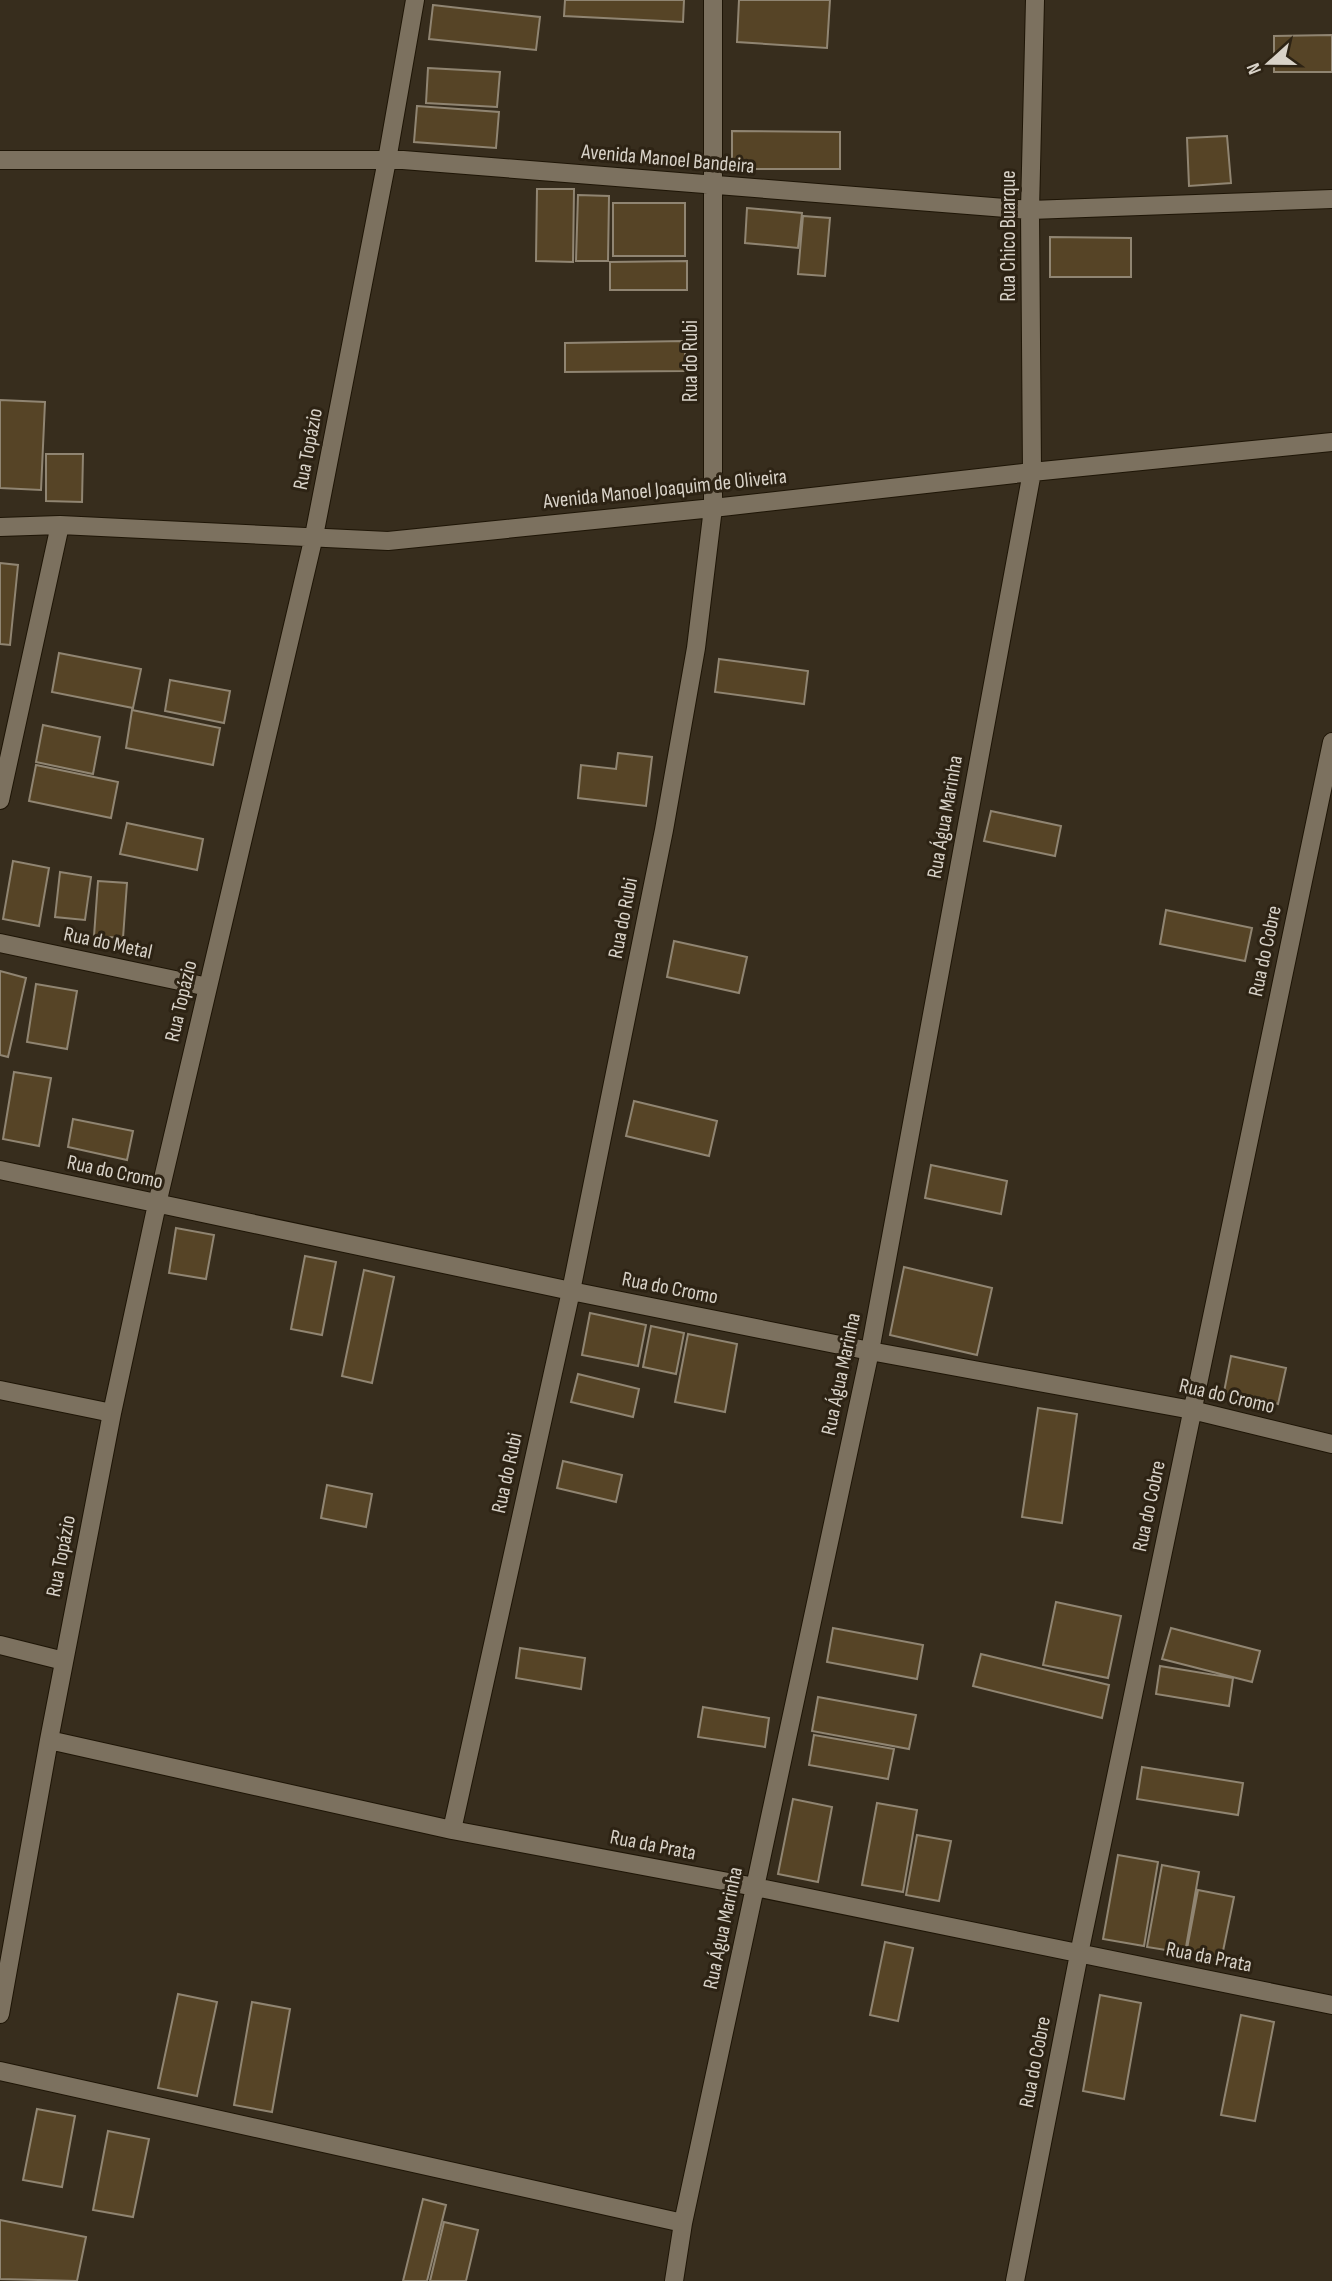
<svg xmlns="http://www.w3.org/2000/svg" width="1332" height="2281" font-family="'Sofia Sans Condensed',sans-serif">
<rect width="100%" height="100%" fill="#372d1d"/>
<path fill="#564426" stroke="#908572" stroke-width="2" d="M565 0H684L683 22 564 16Z
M739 0H830L827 48 737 42Z
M433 5 540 17 536 50 429 39Z
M1332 35V72H1274V36Z
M428 68 500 72 497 107 426 103Z
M417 106 499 112 496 148 414 142Z
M732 131 840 132V169H732Z
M1227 136 1231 183 1189 186 1187 138Z
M537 189H574L573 262 536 261Z
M578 195 609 196 608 261H576Z
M613 203H685V256H613Z
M747 208 802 213 798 248 745 243Z
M803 216 830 218 825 276 798 274Z
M1050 237 1131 238V277H1050Z
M687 261V290H610V262Z
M685 341V371L565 372V343Z
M0 400 45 402 41 490 0 488Z
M46 454H83L82 502 46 501Z
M0 563 18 565 10 645 0 644Z
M59 653 141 669 133 708 52 692Z
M719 659 808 671 804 704 715 692Z
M170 680 230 691 224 723 165 711Z
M132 710 220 728 213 765 126 748Z
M43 725 100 737 93 774 36 762Z
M618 753 652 757 646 806 578 798 581 765 616 769Z
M36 765 118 782 111 818 29 801Z
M991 811 1061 826 1055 856 984 841Z
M127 823 203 839 197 870 120 854Z
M13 861 49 868 39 926 3 919Z
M60 872 91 877 85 920 55 917Z
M98 881 127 883 123 938 94 936Z
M1166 910 1252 928 1245 961 1160 944Z
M674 941 747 957 739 993 667 977Z
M0 971 26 978 8 1057 0 1055Z
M36 984 77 991 67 1049 27 1042Z
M14 1072 51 1078 39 1146 3 1139Z
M634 1101 717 1121 709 1156 626 1136Z
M73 1119 133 1131 127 1160 68 1147Z
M931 1165 1007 1181 1001 1214 925 1198Z
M176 1228 214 1235 206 1279 169 1273Z
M305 1256 336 1262 322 1335 291 1329Z
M904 1267 992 1288 977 1355 890 1335Z
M364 1270 394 1277 372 1383 342 1376Z
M590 1313 646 1325 638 1366 582 1355Z
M651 1326 684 1333 676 1374 643 1367Z
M688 1334 737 1344 725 1412 675 1402Z
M1231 1356 1286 1368 1278 1404 1224 1392Z
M578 1374 639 1389 633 1417 571 1402Z
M1038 1408 1077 1414 1062 1523 1022 1517Z
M563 1461 622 1475 616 1502 557 1488Z
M327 1485 372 1494 366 1527 321 1518Z
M1056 1602 1121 1616 1108 1678 1043 1665Z
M833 1628 923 1645 917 1679 827 1662Z
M1171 1628 1260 1651 1252 1682 1162 1659Z
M520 1648 585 1658 581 1689 516 1678Z
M981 1654 1109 1685 1102 1718 973 1686Z
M1160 1666 1233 1678 1229 1706 1156 1694Z
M818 1697 916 1715 909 1749 812 1731Z
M703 1707 769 1718 765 1747 698 1737Z
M814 1735 894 1749 888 1779 809 1765Z
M1142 1767 1243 1783 1238 1815 1137 1799Z
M793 1799 832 1807 818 1882 778 1874Z
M877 1803 917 1810 903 1892 862 1885Z
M917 1835 951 1841 939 1901 906 1895Z
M1118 1855 1158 1862 1144 1946 1103 1939Z
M1162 1865 1199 1872 1185 1953 1147 1947Z
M1198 1890 1234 1897 1221 1961 1186 1954Z
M885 1942 913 1948 898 2021 870 2015Z
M178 1994 217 2002 197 2096 158 2088Z
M1100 1995 1141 2003 1124 2099 1083 2091Z
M252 2002 290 2009 272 2112 234 2105Z
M1241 2015 1274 2022 1255 2121 1221 2115Z
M37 2109 75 2116 62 2187 23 2180Z
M108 2131 149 2139 133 2217 93 2210Z
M423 2199 446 2205 427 2281H403Z
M0 2220 86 2237 77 2281 0 2279Z
M444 2222 478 2230 466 2281H430Z"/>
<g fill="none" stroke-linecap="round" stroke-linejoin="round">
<defs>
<path id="minor" d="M0 160H403L1030 210 1332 199
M0 527 60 525 388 541 713 508 1032 472 1332 442
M0 800 60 525
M0 943 208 987
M0 1170 571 1291 870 1351 1192 1410 1332 1444
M0 1390 112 1413
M0 1645 64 1661
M49 1740 452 1830 755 1887 1332 2005
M452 1830 571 1291 664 830 696 648 713 508V0
M0 2014 49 1740 112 1413 157 1204 314 536 387 160 415 0
M0 2071 683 2223
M674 2281 683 2223 870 1351 1032 472 1030 210 1035 0
M1015 2281 1079 1954 1332 742"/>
</defs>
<use href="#minor" stroke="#1e1506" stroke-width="20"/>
<use href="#minor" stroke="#7c715f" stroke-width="18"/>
</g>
<g text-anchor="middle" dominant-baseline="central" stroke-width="6" stroke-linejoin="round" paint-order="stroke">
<g font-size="21" fill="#d8d2c8" stroke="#2d2314">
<text transform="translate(668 159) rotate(5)">Avenida Manoel Bandeira</text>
<text transform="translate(1008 236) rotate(-90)">Rua Chico Buarque</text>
<text transform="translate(690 361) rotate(-90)">Rua do Rubi</text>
<text transform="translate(308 449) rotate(-79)">Rua Topázio</text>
<text transform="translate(665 489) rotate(-6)">Avenida Manoel Joaquim de Oliveira</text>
<text transform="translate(945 817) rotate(-80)">Rua Água Marinha</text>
<text transform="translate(623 918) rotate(-79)">Rua do Rubi</text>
<text transform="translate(108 943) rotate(12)">Rua do Metal</text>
<text transform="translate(1265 951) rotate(-78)">Rua do Cobre</text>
<text transform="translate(181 1001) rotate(-77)">Rua Topázio</text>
<text transform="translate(115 1172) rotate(12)">Rua do Cromo</text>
<text transform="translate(670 1288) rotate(11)">Rua do Cromo</text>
<text transform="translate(841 1374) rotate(-78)">Rua Água Marinha</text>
<text transform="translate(1227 1396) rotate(13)">Rua do Cromo</text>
<text transform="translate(507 1473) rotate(-78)">Rua do Rubi</text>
<text transform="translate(1149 1506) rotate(-78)">Rua do Cobre</text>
<text transform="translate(61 1556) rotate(-79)">Rua Topázio</text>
<text transform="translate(653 1845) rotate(11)">Rua da Prata</text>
<text transform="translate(723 1928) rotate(-78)">Rua Água Marinha</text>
<text transform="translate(1209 1957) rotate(11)">Rua da Prata</text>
<text transform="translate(1035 2062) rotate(-79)">Rua do Cobre</text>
</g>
</g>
<g transform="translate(1269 63) rotate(249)" stroke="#2d2314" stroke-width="5" paint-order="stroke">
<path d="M0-5L12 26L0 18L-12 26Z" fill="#d8d2c8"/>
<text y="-10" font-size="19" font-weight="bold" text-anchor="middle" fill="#d8d2c8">N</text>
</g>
</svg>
